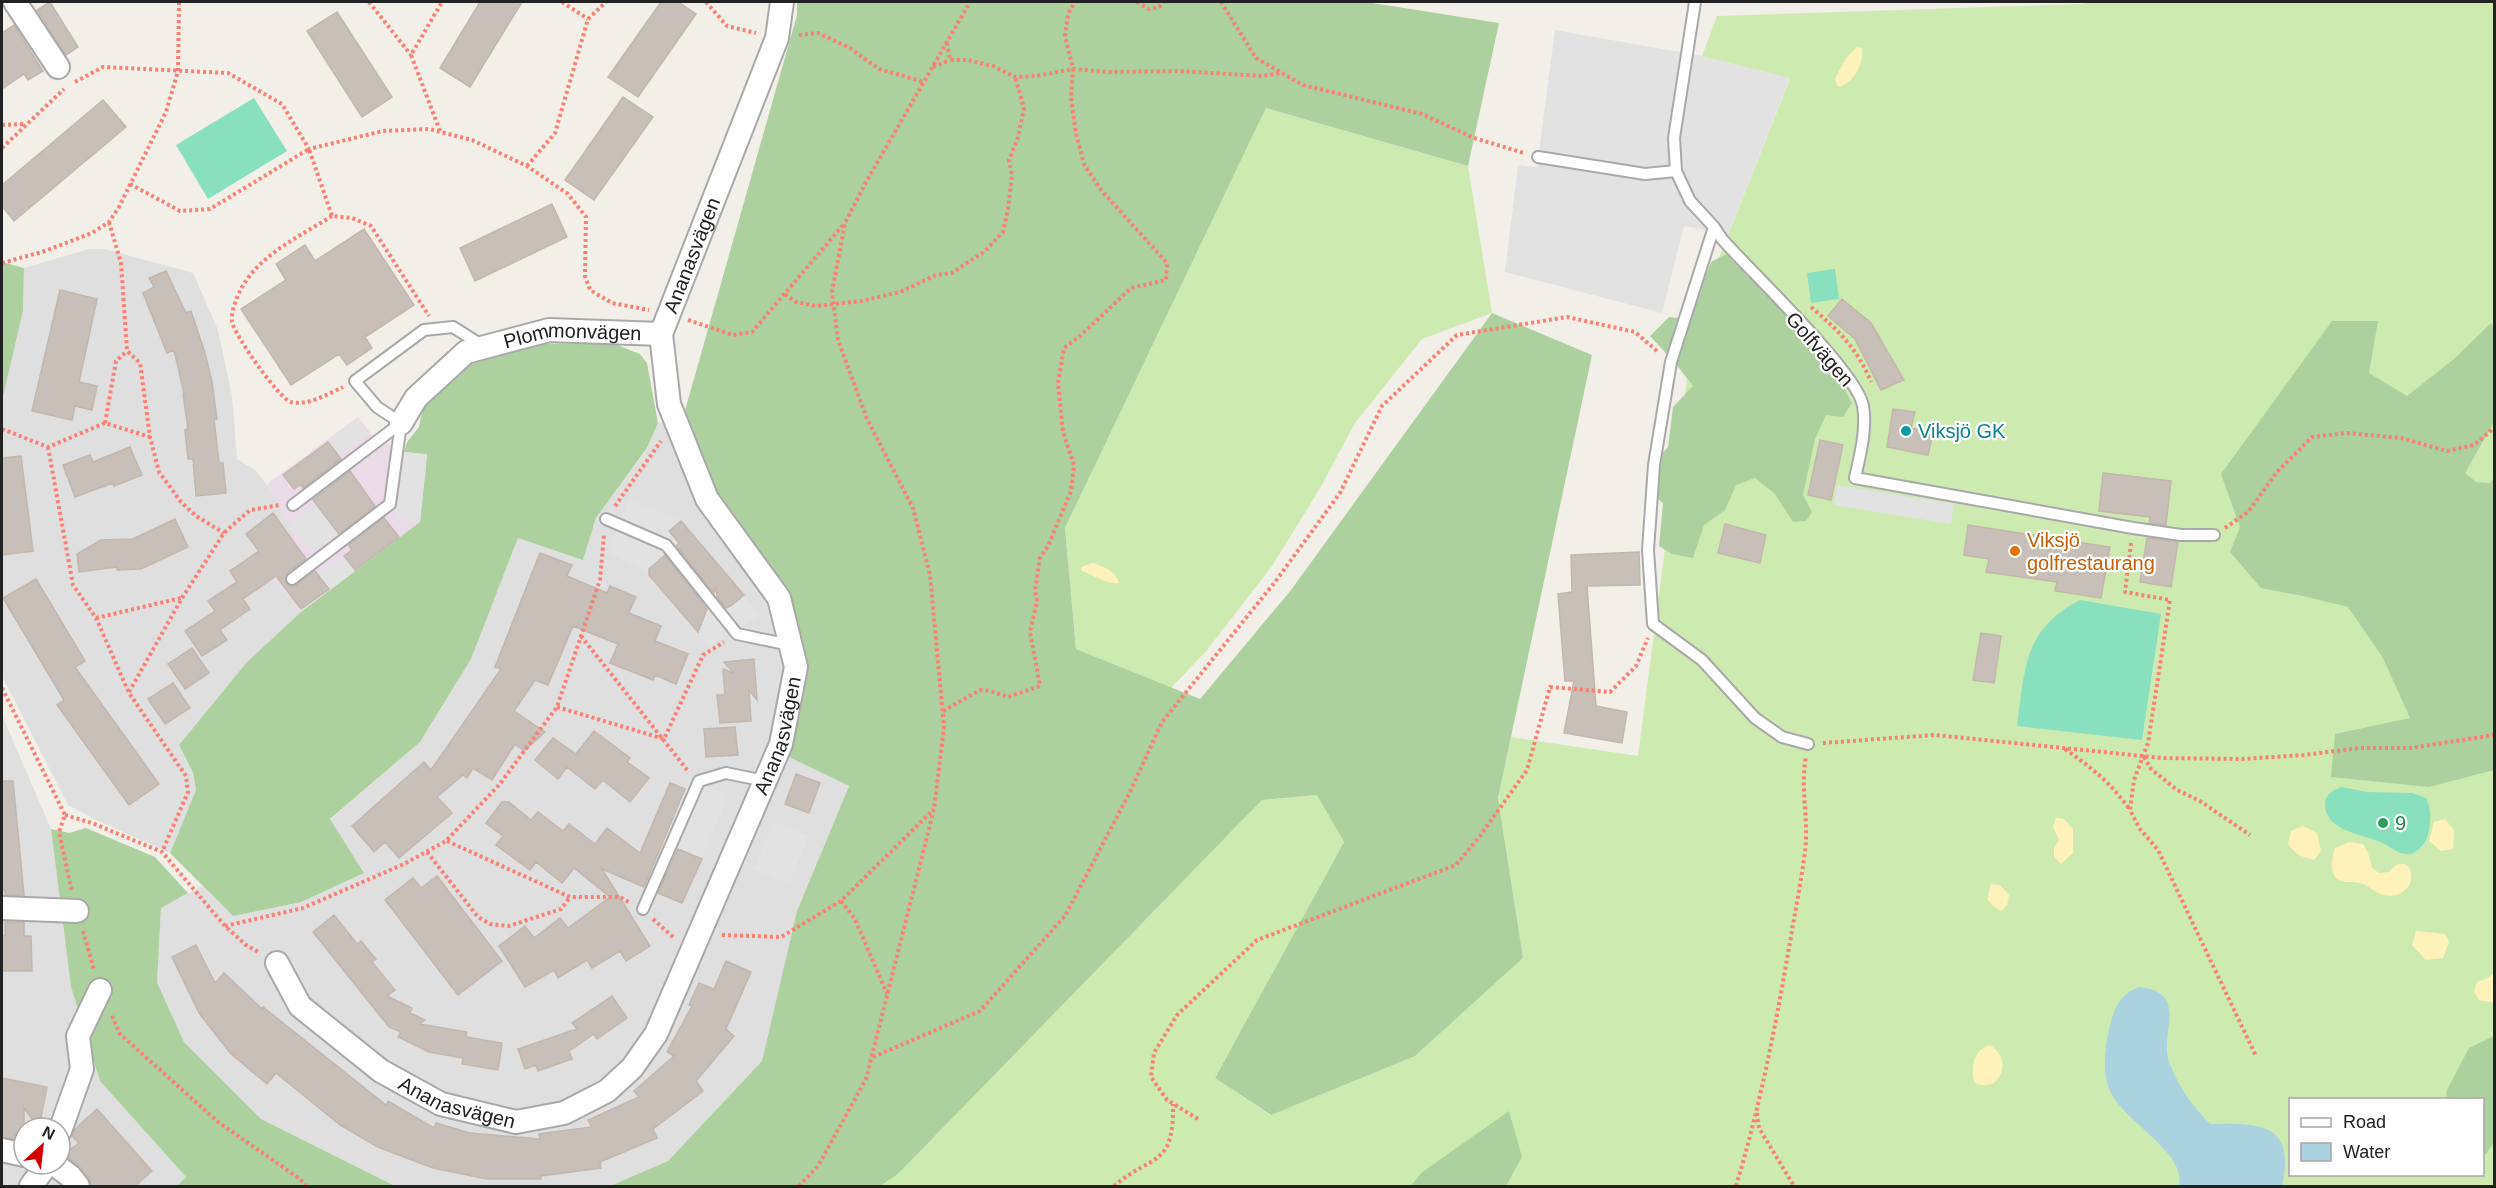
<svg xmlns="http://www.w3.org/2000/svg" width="2496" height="1188" font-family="Arial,sans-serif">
<rect width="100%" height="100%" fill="#f2efe9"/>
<path fill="#e0dfdf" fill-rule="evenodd" d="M89 249H105L193 273 218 330 232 396 237 459 255 470 276 496 288 525 296 536 261 564 301 612 247 662 179 745 193 773 196 790 170 853 94 819 68 805 2 676V401L23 311 24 268Z
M684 414 805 665 801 710 789 757 849 786 797 911 762 1061 668 1161 610 1186H395L261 1119 184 1042 157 982 161 908 202 886 233 916 364 873 330 820 420 742 471 659 518 538 583 559 596 518 647 449 658 423Z
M2 715 51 829 71 987 100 1081 186 1177 177 1186H2ZM24 1128H60V1164H24Z"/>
<path fill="#ebdbe8" d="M358 417 372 435 404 452 427 454 420 522 301 612 261 564 296 536 288 525 276 496 267 484Z"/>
<path fill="#cdebb0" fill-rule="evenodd" d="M2092 2H2494V1186H880L897 1175 1262 800 1317 795 1344 842 1215 1078 1270 1115 1415 1056 1523 958 1498 798 1511 737 1638 756 1695 318 1790 79 1702 56 1717 16 2081 4ZM2290 1100H2482V1174H2290Z
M1266 108 1468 166 1492 313 1422 339 1355 423 1319 490 1272 566 1207 650 1171 688 1076 649 1065 528Z"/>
<path fill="#add19e" d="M797 2H1366L1499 23 1468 166 1266 108 1065 528 1076 649 1200 699 1291 590 1492 313 1592 355 1498 798 1523 958 1415 1056 1271 1115 1215 1078 1344 842 1317 795 1262 800 897 1175 880 1186H610L668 1161 762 1061 797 911 849 786 789 757 801 710 805 665 717 495 684 414 797 15Z
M1726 254C1770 300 1823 346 1852 403L1843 417 1826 415 1815 439 1803 495 1812 512 1806 521 1793 522 1775 494 1755 478 1736 485 1725 510 1704 525 1693 558 1672 554 1659 546 1663 503 1647 490 1650 467 1668 447 1673 407 1693 386 1675 363 1650 336 1669 317 1688 319 1711 262Z
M2 262 24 268 23 311 2 401Z
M2332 321H2378L2369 373 2407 396 2454 359 2491 323 2494 327V422L2465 473 2476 482 2490 483 2494 478V770L2429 787 2331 777 2335 734 2410 718 2383 658 2348 607 2303 596 2261 588 2230 552 2240 527 2221 474Z
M612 343 640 354 647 363 658 423 647 448 596 518 583 560 518 538 471 659 420 742 330 819 364 873 301 902 233 916 170 853 196 790 193 773 179 745 247 662 301 612 420 522 427 455 404 452 407 442 419 427 424 402 467 366 526 344Z
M86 828 155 857 188 893 161 908 157 982 184 1042 261 1119 395 1186H177L186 1177 100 1081 71 987 51 829 69 833Z
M2494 1036V1142L2487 1153 2483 1156 2482 1100 2446 1099 2447 1090 2469 1048Z
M1509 1111 1522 1157 1506 1186H1411L1421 1173Z"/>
<path fill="#fff1ba" d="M1857 47 1862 48C1864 63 1854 84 1838 87L1835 79 1846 58Z
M1093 563C1104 567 1116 571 1119 583 1107 585 1094 575 1082 571L1081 567Z
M2056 818 2064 819 2073 829V853L2061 864 2054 857V848L2059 840 2053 827Z
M2445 819 2454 830 2453 849 2441 851 2429 841 2434 822Z
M2303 826 2317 833 2321 851 2314 860 2298 855 2288 844 2291 831Z
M2350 842 2363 844 2368 853 2372 868 2379 873 2389 872C2408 848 2423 883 2399 894 2385 900 2376 891 2365 885 2357 881 2354 882 2346 882 2328 881 2331 860 2335 848Z
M1991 884 2000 885 2009 895 2007 905 2001 911 1993 906 1987 899Z
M2416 931 2445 934 2449 942 2443 958 2426 960 2412 945Z
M2494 973V1003L2479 1000 2474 992 2477 982 2488 978Z
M1989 1045C2015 1057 2000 1097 1974 1082 1971 1067 1973 1051 1989 1045Z"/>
<path fill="#88e0be" d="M254 98 287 151 208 199 176 145Z
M1835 269 1839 299 1811 303 1807 273Z
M2080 600 2161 614 2142 740 2017 726C2025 668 2023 630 2080 600Z
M2342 787 2367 792 2412 793 2426 798C2432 810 2431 822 2428 835 2426 843 2418 852 2410 854 2398 856 2390 845 2380 842 2362 834 2326 831 2325 805 2325 794 2333 790 2342 787Z"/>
<path fill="#e2e2e2" d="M1555 30 1702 56 1790 78 1728 234 1684 226 1662 313 1505 272 1518 165 1537 167Z
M357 420 368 434 338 456 328 442Z
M404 452 427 454 420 522 396 519Z
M1837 485 1954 504 1951 524 1834 505Z
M630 499 681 521 760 616 709 646 646 571 607 552Z
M316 504 338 532 311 553 290 524Z
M344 556 355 570 329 590 318 575Z
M689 779 729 795 682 903 628 880 670 783 684 789Z
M774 822 809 836 789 883 754 869Z"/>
<path fill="#aad3df" d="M2139 987C2190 992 2159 1033 2169 1062 2179 1088 2191 1104 2210 1124 2260 1123 2296 1123 2282 1186H2179C2187 1153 2125 1122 2111 1093 2101 1073 2105 1046 2110 1025 2115 1007 2120 994 2139 987Z"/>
<path fill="#c7bfb8" stroke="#c4b6ab" stroke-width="1.5" d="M50 2 78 47 66 55 37 10Z
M480 2H522L470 87 440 68Z
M661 2H678L696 14 638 97 608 77Z
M337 12 392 97 362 117 307 31Z
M14 25 43 71 28 80 24 74 2 89V33Z
M623 97 653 117 594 200 565 180Z
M103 100 126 127 14 221 2 206V185Z
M552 204 567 237 475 281 460 248Z
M364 229 414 305 365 337 372 348 347 365 339 354 291 385 241 309 286 280 276 264 305 245 315 261Z
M166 271 186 313 191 311 205 353 212 382 217 419H214L219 463H223L226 493 196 496 193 459H188L185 430 188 429 183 394 184 393 174 350 167 353 143 293 154 287 149 278Z
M60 290 97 299 79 382 97 386 92 410 75 406 72 420 32 411Z
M1842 299 1871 323 1904 380 1881 390 1855 339 1828 316Z
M1893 409 1915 412 1911 428 1933 433 1928 455 1887 447Z
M1820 440 1843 445 1831 500 1808 495Z
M328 442 341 459 303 488 301 484 294 489 283 475Z
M130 447 142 475 114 486 113 483 75 497 63 465 90 455 93 462Z
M21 456 33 551 2 555V458Z
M350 471 375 506 339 534 313 500Z
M2103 473 2171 481 2166 525 2149 523 2150 517 2099 511Z
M273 513 306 559 287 573 286 583 290 586 296 585 315 571 329 589 301 609 276 576 243 599 250 609 220 630 227 640 202 656 185 631 215 611 208 601 237 582 230 571 259 551 246 534Z
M384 518 399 537 355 570 344 556 352 550 348 545Z
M175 519 188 547 141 569 117 570V567L79 572 77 554 101 540 133 539Z
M681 521 744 595 732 605 726 608 717 597 716 586 714 593 676 546 679 543 669 531Z
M1725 524 1766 535 1760 563 1718 553Z
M1968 525 2110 547 2101 598 2055 591 2057 582 1986 572 1989 559 1964 555Z
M2147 538 2178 542 2171 587 2140 582Z
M1639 552 1640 585 1587 586 1596 706 1627 712 1622 743 1564 733 1574 681H1565L1558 594 1572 592 1571 555Z
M540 553 572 565 567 576 607 593 610 586 636 597 629 613 661 626 655 641 688 654 676 684 655 675 653 680 610 663 618 644 573 626 548 685 535 680 514 711 545 732 524 751 515 744 492 780 473 768 467 778 463 775 437 797 452 813 399 858 385 842 374 852 352 826 424 762 431 770 501 669 495 667Z
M665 555 707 609 698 632 649 575V569Z
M36 579 85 661 75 667 159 784 129 805 57 705 64 700 3 598Z
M1981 633 2001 636 1994 683 1973 680Z
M192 648 209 673 185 689 168 664Z
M754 659 757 700 749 690 751 721 720 723 717 695H725L723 669 734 673 724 662Z
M173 683 190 708 165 724 148 699Z
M735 727 738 755 706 757 704 729Z
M594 731 630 758 627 762 649 778 630 802 603 780 595 789 567 767 558 779 535 760 553 738 576 754Z
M796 774 820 783 809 813 785 804Z
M2 781H13L24 895H5V889L2 890Z
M670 783 685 789 644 887 602 869 650 946 626 961 620 951 592 968 587 960 558 978 554 970 525 987 499 946 525 926 534 938 560 918 568 928 610 897 574 868 562 883 536 862 530 870 496 845 503 836 486 823 502 802H509L531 820 538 812 563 831 569 824 595 844 607 828 640 853Z
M678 849 702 859 682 903 658 893Z
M437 876 502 961 458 995 385 900 413 878 421 888Z
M334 915 357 944 361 941 376 959 372 962 395 990 387 996 412 1008 410 1013 425 1020 420 1024 467 1032 466 1037 502 1043 498 1070 462 1064 463 1058 429 1052 398 1037 401 1032 389 1027 313 932Z
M5 922H24V936H31L32 971H2V936H5Z
M196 945 215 983 224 973 262 1009 263 1007 386 1105 388 1101 434 1128 436 1123 470 1133 540 1139 539 1134 592 1127 588 1120 639 1097 634 1091 674 1056 667 1052 692 1006 689 1005 699 983 714 989 726 961 751 972 726 1029 734 1036 696 1081 703 1091 653 1129 657 1138 600 1162 601 1168 541 1176V1179H487L433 1168 378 1147 340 1125 276 1073 267 1084 231 1054 199 1013 172 957Z
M612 996 627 1018 597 1039 594 1034 569 1051 572 1059 538 1071 536 1065 525 1069 518 1049 577 1029 572 1023Z
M2 1078 47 1087 39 1128 24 1108V1141L2 1137Z
M97 1109 152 1171 135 1186H91L89 1178 81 1168 64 1154 79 1143 72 1136 75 1129Z"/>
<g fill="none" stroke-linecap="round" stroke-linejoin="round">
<defs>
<path id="service" d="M1695 2 1674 138 1676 171 1690 201 1714 227 1722 239C1749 270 1858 373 1863 406 1867 429 1860 455 1855 478L2133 528 2181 535H2214
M1538 157 1645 174 1676 171
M1714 227 1671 362 1654 465 1648 550 1653 624 1702 660 1755 718 1782 737 1808 744
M401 423 377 407 355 381 424 330 453 327 483 346
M293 505 401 423
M606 519 666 545 737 634 790 645
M292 579 390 504 401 423
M643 909 699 781 726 773 765 781"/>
<g id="minor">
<path d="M15 2 58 67"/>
<path id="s1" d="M401 423 416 398 466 352 549 330 661 334"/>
<path d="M2 908 77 911"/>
<path id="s2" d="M277 963 300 1006 381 1071 441 1104 516 1122 564 1113 607 1091 632 1068 656 1034 781 744 796 667 779 598 707 499 669 404 661 334 777 38 782 2"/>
<path d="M60 1131 82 1069 78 1036 100 990"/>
<path d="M2 1150 24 1155"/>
<path d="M54 1164 70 1176 78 1186"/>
<path d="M31 1186 47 1164"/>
</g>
</defs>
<use href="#service" stroke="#a9a9a9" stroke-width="14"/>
<use href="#minor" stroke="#a9a9a9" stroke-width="26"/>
<path stroke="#fa8072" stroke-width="4" stroke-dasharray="3 3" stroke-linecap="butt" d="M369 2 411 55
M562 2 588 19
M706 2 727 26 756 33
M1137 2 1149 9 1159 7 1163 2
M1221 2 1256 58 1303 85 1422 114 1474 138 1524 153
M799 35 818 33 850 48 879 69 924 82
M947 43 950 60H968L993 66 1015 77 1036 76 1073 69 1110 72 1179 71 1262 76 1281 73
M933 67 950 60
M75 82 103 67 228 73 282 104 309 149 383 131 429 129 472 140 527 166 568 194 586 217 585 276 590 290 612 303 649 310
M2 125 25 124
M440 131 411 55 442 2
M2 148 64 89
M527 166 555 133 588 19 606 2
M130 184 180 211 210 209 309 149 332 216 352 218 371 226 429 316
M332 216C299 237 258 255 240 291 236 299 231 312 232 322 234 334 279 399 291 402 308 406 328 394 343 387
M109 222 121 263 127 351 140 363 150 437 159 472 181 502 196 516 224 533
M2 263 45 251 92 233 109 222 119 207 166 112 178 71 179 2
M785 294 796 302 816 306 861 301 900 292 936 275 952 273 985 251 1003 232 1008 209 1012 175 1009 160 1018 137 1024 108 1015 77
M1811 307C1837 329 1858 349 1871 382
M688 320 733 335 752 332 844 224
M105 423 116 361 127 351
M2 429 48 447 105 423 150 437
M48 447 73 585 96 618 129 693 186 776 188 792 162 852
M615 506 661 441
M2225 528 2248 512 2277 472 2312 437 2347 433 2401 438 2447 451 2474 445 2494 428
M2131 543 2125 592 2170 600 2148 743 2134 780 2130 810 2140 829 2158 850 2256 1056
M96 618 181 598
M581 636 688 771
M2 688 65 815 59 832 72 892
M129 692 182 598 224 533 250 510 280 505
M557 707 664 739 703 655 724 642
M943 711 980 690 990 691 1008 697 1040 686 1030 632 1037 601 1035 591 1040 558 1048 546 1071 491 1074 465 1063 432 1058 383 1064 348 1080 336 1131 288 1166 280 1167 263 1101 190 1084 164 1076 134 1071 97 1073 69 1065 36 1068 14 1075 2
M1823 743 1935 735 2162 758 2242 759 2304 755 2359 748H2411L2494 735
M2065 749C2091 767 2112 784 2130 810
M2144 757 2151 769 2177 790 2200 801 2250 835
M65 815 92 823 162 852 225 926 246 945 260 953
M447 841 570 897H620L630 903
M427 852 478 917 490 924 509 926 561 909 570 897
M841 901 855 919 887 994
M653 919 674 938
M225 926 303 908 404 864 446 841 499 785 557 707 600 580 604 535
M83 931 94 970
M722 935 781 937 841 901 934 809
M112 1016 120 1034 218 1122 300 1179 306 1186
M873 1057 980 1011 1065 916 1130 792 1162 722 1275 582 1340 493 1382 406 1457 335 1567 317 1635 332 1658 352
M1757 1113 1759 1128 1794 1186
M1198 1119 1167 1100 1151 1077 1154 1053 1177 1015 1257 940 1456 865 1480 836 1527 770 1550 687 1610 692 1636 666 1648 638
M799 1186 818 1166 866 1079 934 809 944 727 930 575 913 508 867 419 838 340 832 292 845 223 866 182 970 2
M1114 1186C1153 1153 1174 1168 1173 1104
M1736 1186C1760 1107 1776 1024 1790 942 1795 912 1801 882 1805 852 1809 820 1800 788 1806 757"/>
<use href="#service" stroke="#fff" stroke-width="10"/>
<use href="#minor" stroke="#fff" stroke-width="22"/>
</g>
<circle fill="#0f9aa8" stroke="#fff" stroke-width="2" cx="1906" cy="431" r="6"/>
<circle fill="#e8710a" stroke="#fff" stroke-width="2" cx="2015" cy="551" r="6"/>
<circle fill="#2e9e5b" stroke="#fff" stroke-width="2" cx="2383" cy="823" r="6"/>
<g text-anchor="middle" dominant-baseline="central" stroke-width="4.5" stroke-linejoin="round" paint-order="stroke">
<g font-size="20" fill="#222" stroke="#fff">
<text stroke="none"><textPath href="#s2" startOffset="1316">Ananasvägen</textPath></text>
<text stroke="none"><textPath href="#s1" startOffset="206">Plommonvägen</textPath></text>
<text transform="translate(1820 349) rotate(49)">Golfvägen</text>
<text stroke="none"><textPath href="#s2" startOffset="794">Ananasvägen</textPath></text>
<text stroke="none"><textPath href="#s2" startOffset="236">Ananasvägen</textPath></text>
</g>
<g font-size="20" fill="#0d838f" stroke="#fff" text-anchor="start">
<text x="1918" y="431">Viksjö GK</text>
</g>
<g font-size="20" fill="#c56008" stroke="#fff" text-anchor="start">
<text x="2027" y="540">Viksjö<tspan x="2027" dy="23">golfrestaurang</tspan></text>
</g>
<g font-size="20" fill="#27864d" stroke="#fff" text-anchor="start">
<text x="2395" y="823">9</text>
</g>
</g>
<rect width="2496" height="1188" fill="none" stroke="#222222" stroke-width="6"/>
<rect x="2289" y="1098" width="195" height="78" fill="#ffffff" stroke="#a7a7a7" stroke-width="1.5"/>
<rect x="2301" y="1118" width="30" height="9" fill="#ffffff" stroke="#a7a7a7" stroke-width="1.5"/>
<text x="2343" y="1128" font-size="18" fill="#222222">Road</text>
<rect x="2301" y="1143" width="30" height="18" fill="#aad3df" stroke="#a7a7a7" stroke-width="1.5"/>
<text x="2343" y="1158" font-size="18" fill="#222222">Water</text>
<g transform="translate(42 1146) rotate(27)"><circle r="28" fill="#ffffff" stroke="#a7a7a7" stroke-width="1.5"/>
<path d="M0-4.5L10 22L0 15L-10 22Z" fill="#d40000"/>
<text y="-9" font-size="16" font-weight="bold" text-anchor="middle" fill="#222222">N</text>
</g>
</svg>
